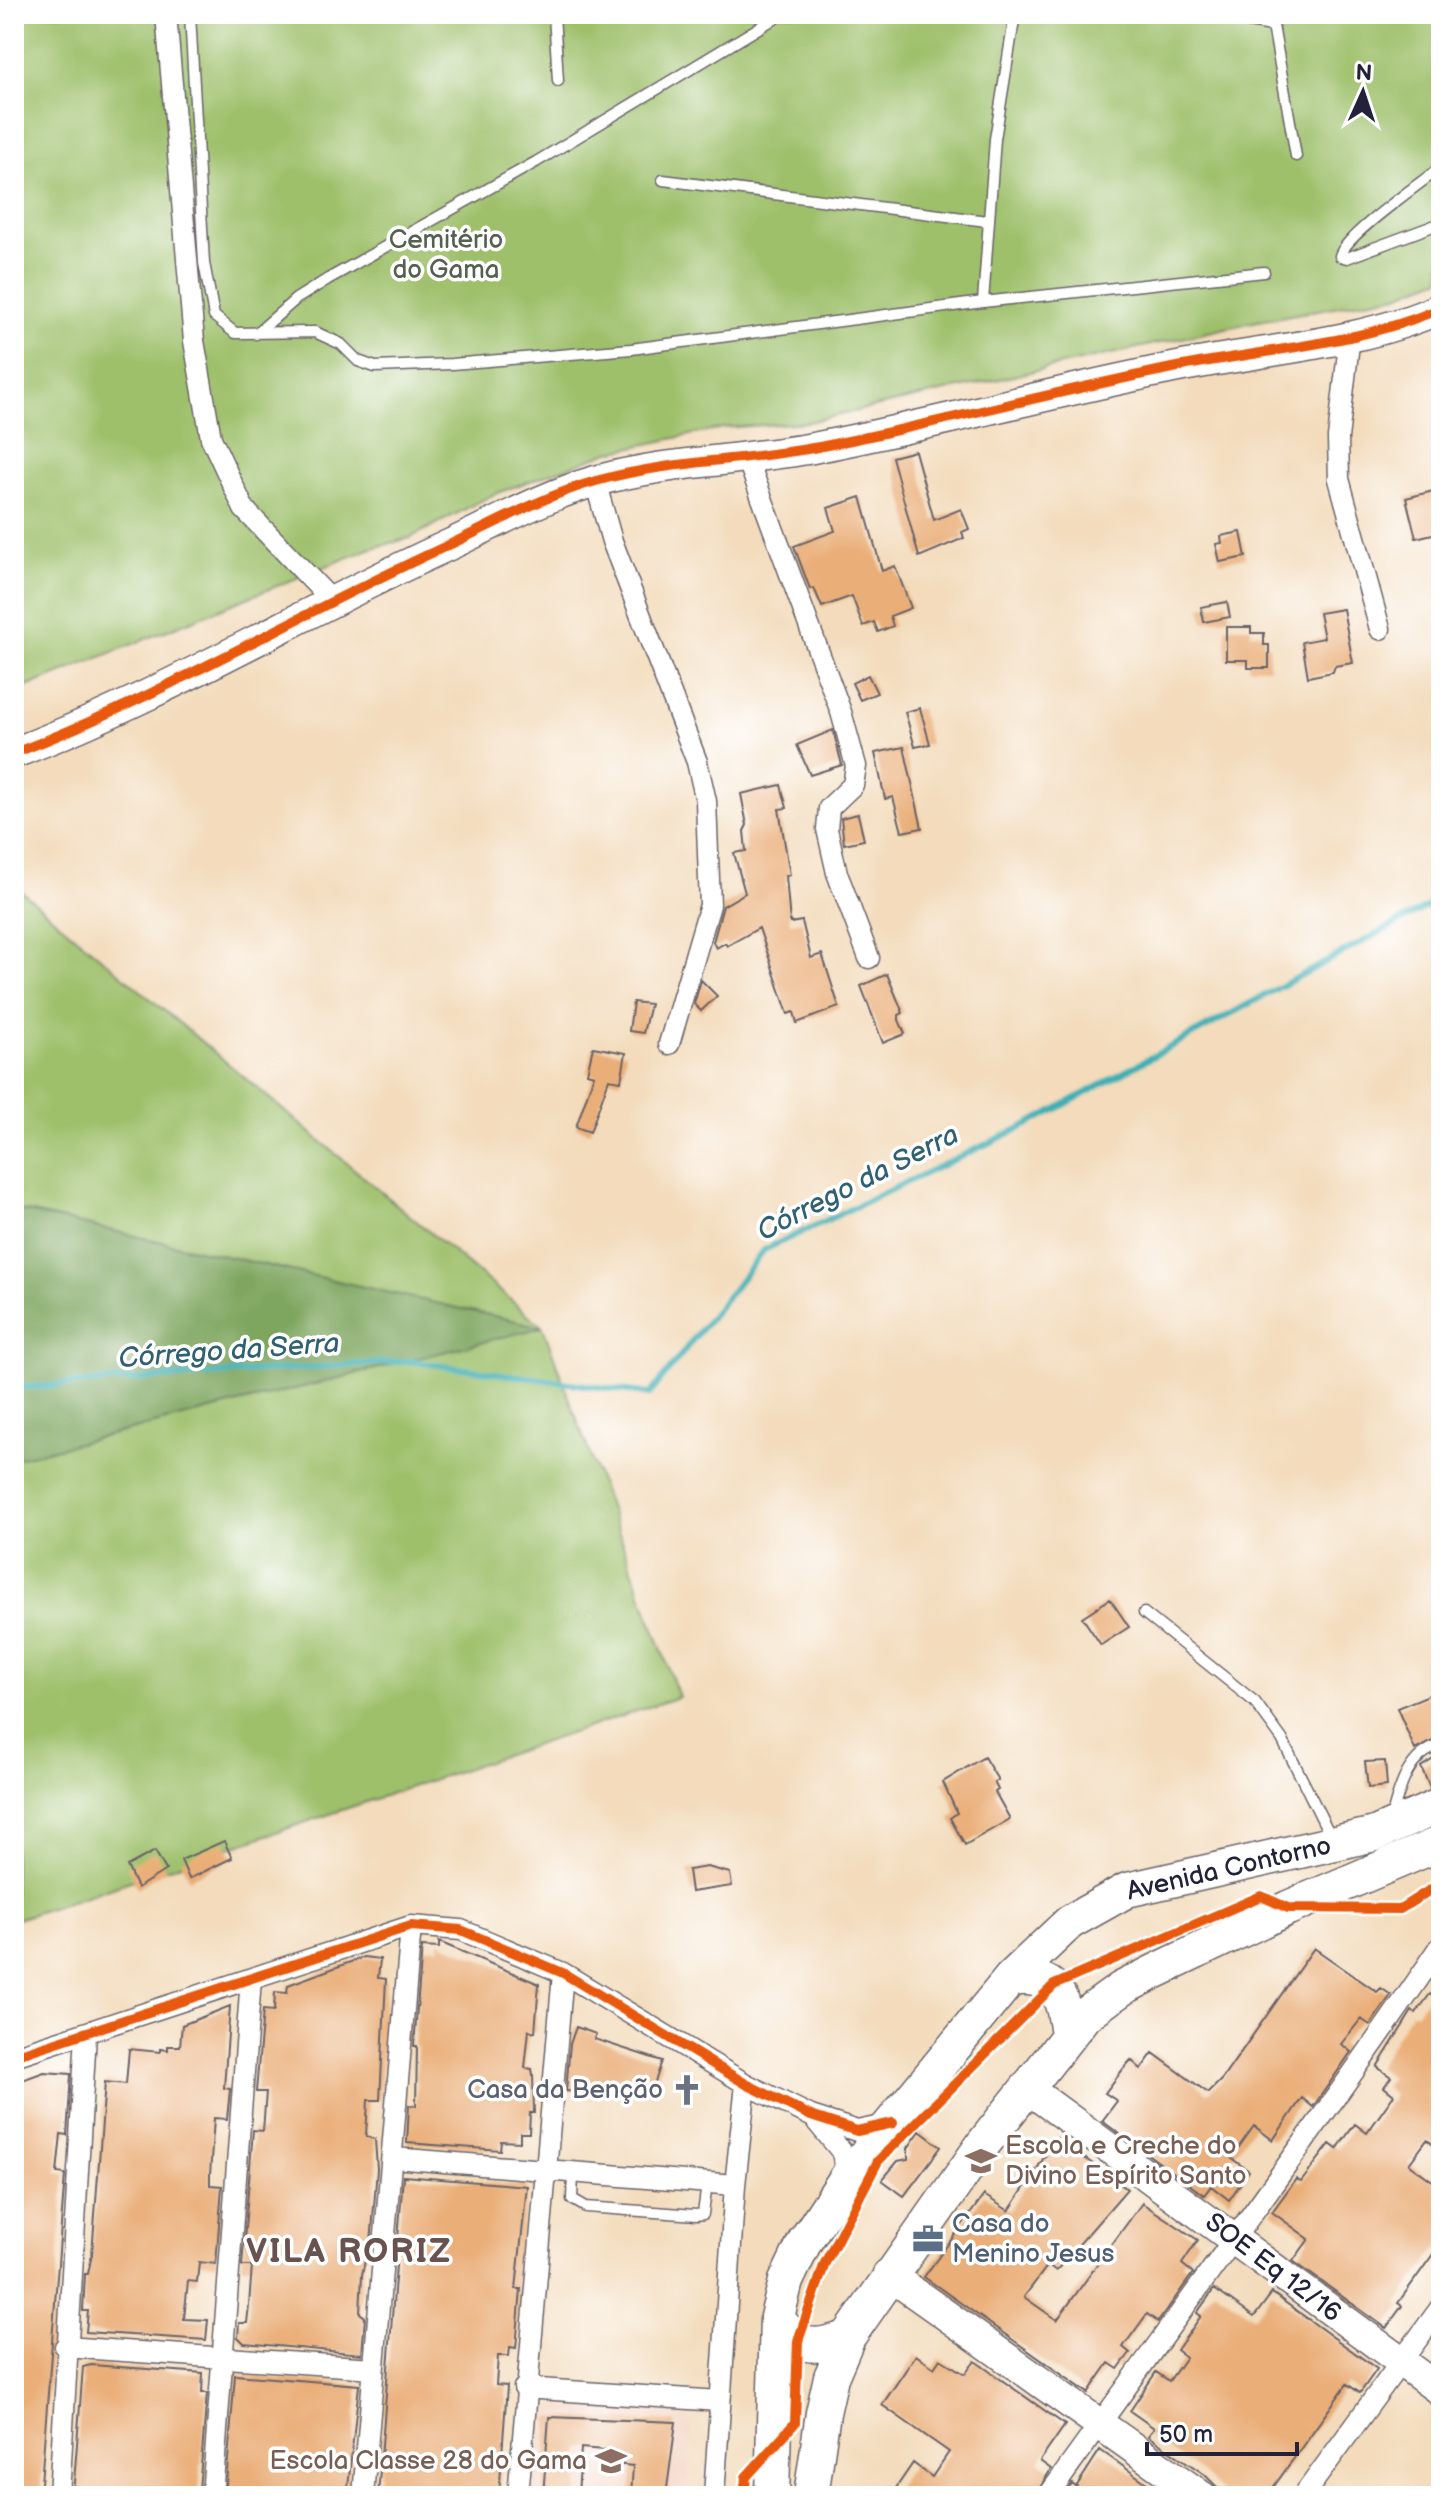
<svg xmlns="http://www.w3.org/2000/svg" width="1455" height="2510" font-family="'Balsamiq Sans',sans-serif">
<rect width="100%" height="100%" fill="#fff"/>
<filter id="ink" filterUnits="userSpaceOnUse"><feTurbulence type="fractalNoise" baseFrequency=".0125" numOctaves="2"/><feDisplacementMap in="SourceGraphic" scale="16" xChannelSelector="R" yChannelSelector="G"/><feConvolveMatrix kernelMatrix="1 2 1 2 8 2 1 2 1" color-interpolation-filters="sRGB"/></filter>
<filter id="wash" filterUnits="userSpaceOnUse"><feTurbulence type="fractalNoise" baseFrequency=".006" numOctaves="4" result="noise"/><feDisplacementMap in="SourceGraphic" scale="32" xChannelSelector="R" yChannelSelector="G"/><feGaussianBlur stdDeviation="1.8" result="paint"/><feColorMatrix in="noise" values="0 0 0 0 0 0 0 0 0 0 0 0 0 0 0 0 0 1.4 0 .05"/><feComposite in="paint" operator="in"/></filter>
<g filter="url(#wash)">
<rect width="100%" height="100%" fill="#f3dbbb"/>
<path fill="#f4d3c1" d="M547 2406 683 2413 692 2426 688 2496H530L536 2419Z"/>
<path fill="#9ec06a" stroke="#607152" stroke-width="2" d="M14 14H1441V278L1398 295 1253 322 808 422 723 428 609 452 492 495 410 538 369 549 14 692Z
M14 885 543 1327 679 1697 14 1920V1459L541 1327 14 1209Z"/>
<path fill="#7ea65e" stroke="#50644c" stroke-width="2" d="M14 1209 543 1327 14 1459Z"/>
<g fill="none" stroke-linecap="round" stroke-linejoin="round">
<path stroke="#3eafb5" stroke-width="6" d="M14 1388 408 1361 650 1394 764 1250 1029 1124 1441 899"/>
</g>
<g id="blocks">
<path fill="#eaae78" d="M915 451 934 520 961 509 969 529 962 532 964 538 919 557 892 457Z
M1441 489V532L1416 538 1406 498Z
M861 497 882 571 895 566 911 608 890 616 893 626 878 632 874 622 863 626 852 596 822 607 814 588 810 589 794 546 835 531 828 508Z
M1241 532 1246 557 1220 562 1216 544 1222 543 1221 536Z
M1227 602 1230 617 1204 622 1201 607Z
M1343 609 1353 663 1335 666 1333 672 1308 677 1302 642 1324 638 1319 613Z
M1226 627H1251V633H1264V645H1269V668H1248V660H1226Z
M868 675 877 693 860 700 852 683Z
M920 708 930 744 915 747 905 712Z
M833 730 842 765 810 775 797 745Z
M904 747 922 828 902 832 893 797 885 799 875 753Z
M781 785 787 808 779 809 790 875 786 876 790 923 802 921 811 958 822 954 839 1007 797 1023 794 1012 788 1014 759 928 727 946 725 943 716 948 713 942 723 906 745 893 734 853 746 851 744 831 747 825 741 794Z
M858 814 864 840 844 844 841 818Z
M887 974 903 1013 899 1015V1020L905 1034 883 1043 861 986Z
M701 980 717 996 701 1011 694 1004Z
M633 1002 650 1004 643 1033 629 1031Z
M593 1047 626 1053 621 1081 609 1079 590 1132 576 1127 594 1075 587 1073Z
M1110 1599 1129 1627 1101 1645 1082 1617Z
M1441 1690V1737L1415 1750 1397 1708Z
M1441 1754V1785L1430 1788 1421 1767Z
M984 1757 998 1780 994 1782 998 1790 995 1792 1010 1819 965 1845 950 1818 957 1813 943 1782Z
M1385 1761 1387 1786 1368 1788 1365 1762Z
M224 1841 232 1858 189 1879 181 1860Z
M155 1851 166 1870 137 1888 127 1866Z
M707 1867 730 1873 732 1886 691 1892 688 1870Z
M439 1942 539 1984 535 2032 529 2030 525 2068 532 2069 533 2075 534 2113H530L529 2133H520V2142L501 2141 500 2150 407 2143 409 2105 416 2106 417 2046H414L422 1947 439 1948Z
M1314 1948 1377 1992 1381 1988 1391 1995 1370 2025 1361 2019 1341 2044 1351 2052 1313 2107 1302 2098 1273 2140 1254 2126 1231 2158 1249 2171 1229 2200 1211 2186 1204 2195 1102 2121 1117 2101 1105 2093 1124 2068 1131 2060 1141 2069 1153 2053 1208 2093 1222 2079Z
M364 1957 380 1959 378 1978 386 1979 380 2100H368L366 2136 375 2139 377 2169 370 2256H366L362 2275 360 2313 365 2317 362 2354 244 2343 238 2337 239 2323H247L249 2305 252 2266H242L253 2130 263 2131 266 2092H256L263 2010 274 2011 275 1992 287 1993 288 1985Z
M1430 1994 1441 2001V2150L1427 2140 1409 2164 1441 2187V2243L1398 2303 1402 2306 1386 2328 1293 2261 1309 2239 1272 2212 1296 2179 1301 2182 1330 2144 1337 2149 1355 2124 1367 2133 1394 2095 1384 2087 1391 2077 1377 2067 1412 2011 1416 2013Z
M230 2006 224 2088 230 2089 227 2119 214 2118 210 2175V2185L222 2186 216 2264 199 2262 197 2282 188 2281 184 2319 208 2320 206 2340 86 2332 88 2311H83L85 2274H88L92 2254 105 2082 126 2084 129 2049 160 2052V2049L168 2050V2046H180L182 2025Z
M576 2027 596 2034 594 2039 662 2061 651 2094 622 2084 618 2095 566 2091 570 2044Z
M44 2072 71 2074 67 2135 61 2134 57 2173 65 2174 40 2496H23L14 2493V2261L19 2229 14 2228V2083Z
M920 2131 941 2147 904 2196 882 2180 898 2161 908 2159V2148Z
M1057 2138 1127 2189 1056 2271 1048 2265 1024 2297 1057 2320 1142 2203 1198 2240 1182 2264 1193 2273 1186 2283 1158 2322 1147 2314 1123 2347 1130 2353 1118 2369 1109 2363 1088 2393 924 2277 984 2195 1009 2211Z
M403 2176 527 2186 516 2289H521L516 2348 510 2347 509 2356H498L496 2385 507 2386 499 2496H378Z
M1214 2289 1254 2317 1272 2293 1377 2369 1360 2393 1347 2384 1267 2496H1226L1204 2474 1148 2436 1154 2428 1130 2411 1156 2372 1169 2381 1186 2357 1177 2350 1201 2316 1197 2313Z
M916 2355 934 2368 940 2359 965 2374 975 2361 1065 2425 1040 2461 1051 2469 1035 2496H907L896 2488 913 2463 932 2477 949 2452 882 2405Z
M91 2365 203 2373 202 2393H207L199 2490 182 2489 181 2496 73 2495 83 2367Z
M235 2375 359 2385 347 2496 237 2493 225 2496Z
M549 2417 676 2422 666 2496H631L633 2466 614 2464 615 2451 581 2448 578 2496H543Z
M1100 2450 1165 2496H1064L1072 2484 1076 2487Z"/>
</g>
</g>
<g filter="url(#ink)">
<use href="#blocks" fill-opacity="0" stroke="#6b6368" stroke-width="2"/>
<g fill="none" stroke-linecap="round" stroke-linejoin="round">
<defs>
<path id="lane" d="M190 14 204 263 214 316 235 333 315 332 341 344 358 361 375 367 452 364 631 349 983 302 1264 272
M554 14 558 81
M1202 14 1272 26
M1271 14 1296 156
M1441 167C1421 183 1344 236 1340 256L1347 258 1441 223
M663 180 987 221
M983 302 995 139 1015 14
M256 334 296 299 328 279 536 162 782 14
M1144 1613 1255 1702 1282 1739 1332 1839
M1391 1819C1399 1790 1407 1754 1441 1745
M573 2174 572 2199 586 2207 696 2215 703 2214 707 2184"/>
<path id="street" d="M166 14 194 341 211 438 244 509 331 600
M1350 335 1338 438 1339 479 1380 629
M747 458 841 712 856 766 853 785 829 808 827 829 837 873 869 958
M595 481 612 541 697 762 706 801 710 905 669 1044
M14 2056 411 1926 461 1930 563 1973 746 2084 811 2116 857 2131 886 2125
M817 2122 842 2152 847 2177
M393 2158 735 2185
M65 2347 373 2368
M524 2388 719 2401
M59 2496 86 2034
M212 2496 251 1979
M363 2496 411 1926
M518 2496 563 1973
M714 2496 735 2185 746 2084
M1048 2496C1179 2313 1314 2132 1441 1946
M1303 2496 1441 2307"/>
<path id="secondary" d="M14 753C166 695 303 611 451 544 498 522 546 495 596 481 667 461 741 461 813 448 937 424 1059 390 1183 366 1268 349 1361 344 1441 308
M1027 2088 1441 2391
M888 2274 1201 2496"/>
<path id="primary" d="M1011 1978C1058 1976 1061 1991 1068 2033
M777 2317C797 2349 813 2350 848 2337
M772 2496 777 2317 786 2281 805 2241 847 2177 1011 1978 1070 1922 1127 1890 1375 1834 1441 1805
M811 2496 823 2413 831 2377 848 2337 984 2143 1085 2015 1121 1989 1154 1972 1288 1908 1441 1843"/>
</defs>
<use href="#lane" stroke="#6b6368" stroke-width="13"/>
<use href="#street" stroke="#6b6368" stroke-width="23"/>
<use href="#secondary" stroke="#6b6368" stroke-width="33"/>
<use href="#primary" stroke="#6b6368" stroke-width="37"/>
<use href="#lane" stroke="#fff" stroke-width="10"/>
<use href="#street" stroke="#fff" stroke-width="20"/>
<use href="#secondary" stroke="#fff" stroke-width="30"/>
<use href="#primary" stroke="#fff" stroke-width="34"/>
<defs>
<path id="cycleway" d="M14 753C166 695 303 611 451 544 498 522 546 495 596 481 667 461 741 461 813 448 937 424 1059 390 1183 366 1268 349 1361 344 1441 308
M14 2056 411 1926 461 1930 563 1973 746 2084 811 2116 857 2131 893 2123
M744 2496 746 2477 795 2423 798 2341 825 2263 878 2161 1054 1985 1261 1896 1288 1908 1400 1909 1441 1883"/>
</defs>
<use href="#cycleway" stroke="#fff" stroke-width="15"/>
<use href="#cycleway" stroke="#e8590c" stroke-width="10"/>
</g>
</g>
<defs>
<symbol id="church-bare" viewBox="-9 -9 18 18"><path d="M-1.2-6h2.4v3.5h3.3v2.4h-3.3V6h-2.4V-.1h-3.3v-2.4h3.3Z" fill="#6b7280" stroke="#fff" stroke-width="2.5" paint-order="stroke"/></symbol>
<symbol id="school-bare" viewBox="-9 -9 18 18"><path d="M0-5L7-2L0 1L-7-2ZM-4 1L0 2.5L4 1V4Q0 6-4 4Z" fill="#8d6e63" stroke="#fff" stroke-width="2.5" paint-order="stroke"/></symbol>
<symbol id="office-bare" viewBox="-9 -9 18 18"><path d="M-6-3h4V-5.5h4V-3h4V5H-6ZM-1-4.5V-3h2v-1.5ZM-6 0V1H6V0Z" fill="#5c6f8a" stroke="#fff" stroke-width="2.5" paint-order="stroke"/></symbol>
</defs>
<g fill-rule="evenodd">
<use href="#church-bare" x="665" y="2068" width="44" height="44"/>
<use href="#school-bare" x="959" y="2139" width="44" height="44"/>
<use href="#office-bare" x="906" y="2217" width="44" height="44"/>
<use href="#school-bare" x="589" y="2439" width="44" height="44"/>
</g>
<g text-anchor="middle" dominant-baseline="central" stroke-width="7" stroke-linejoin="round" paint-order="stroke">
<g font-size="26" fill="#54614e" stroke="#fff">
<text x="446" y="240">Cemitério<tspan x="446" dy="30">do Gama</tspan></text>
</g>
<g font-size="26" fill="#22223b" stroke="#fff">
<text transform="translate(1229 1869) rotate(-13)">Avenida Contorno</text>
<text transform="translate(1273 2268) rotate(37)">SOE Eq 12/16</text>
</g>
<g font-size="26" fill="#5b616d" stroke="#fff" text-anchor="end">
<text x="663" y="2090">Casa da Benção</text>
</g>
<g font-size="26" fill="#785e54" stroke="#fff" text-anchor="start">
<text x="1005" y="2146">Escola e Creche do<tspan x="1005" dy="30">Divino Espírito Santo</tspan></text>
<text x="587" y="2461" text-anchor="end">Escola Classe 28 do Gama</text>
</g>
<g font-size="26" fill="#4e5e75" stroke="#fff" text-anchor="start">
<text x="952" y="2224">Casa do<tspan x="952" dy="30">Menino Jesus</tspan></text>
</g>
<g font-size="28" font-style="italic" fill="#2f6172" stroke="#fff">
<text transform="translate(858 1183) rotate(-27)">Córrego da Serra</text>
<text transform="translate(229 1351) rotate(-4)">Córrego da Serra</text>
</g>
<g font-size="34" font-weight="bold" letter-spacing="2" fill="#685350" stroke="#fff">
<text x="349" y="2251">VILA RORIZ</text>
</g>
</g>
<rect width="1455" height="2510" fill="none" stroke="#fff" stroke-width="48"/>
<g transform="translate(1363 92) rotate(3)" stroke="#ffffff" stroke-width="6" paint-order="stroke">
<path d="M0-6L14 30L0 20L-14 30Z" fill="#22223b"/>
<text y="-12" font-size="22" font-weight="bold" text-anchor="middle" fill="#22223b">N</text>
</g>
<path d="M1147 2442v12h150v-12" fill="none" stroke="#22223b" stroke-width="4"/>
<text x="1159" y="2442" font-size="24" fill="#22223b" stroke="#ffffff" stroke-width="6" paint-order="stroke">50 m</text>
</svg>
